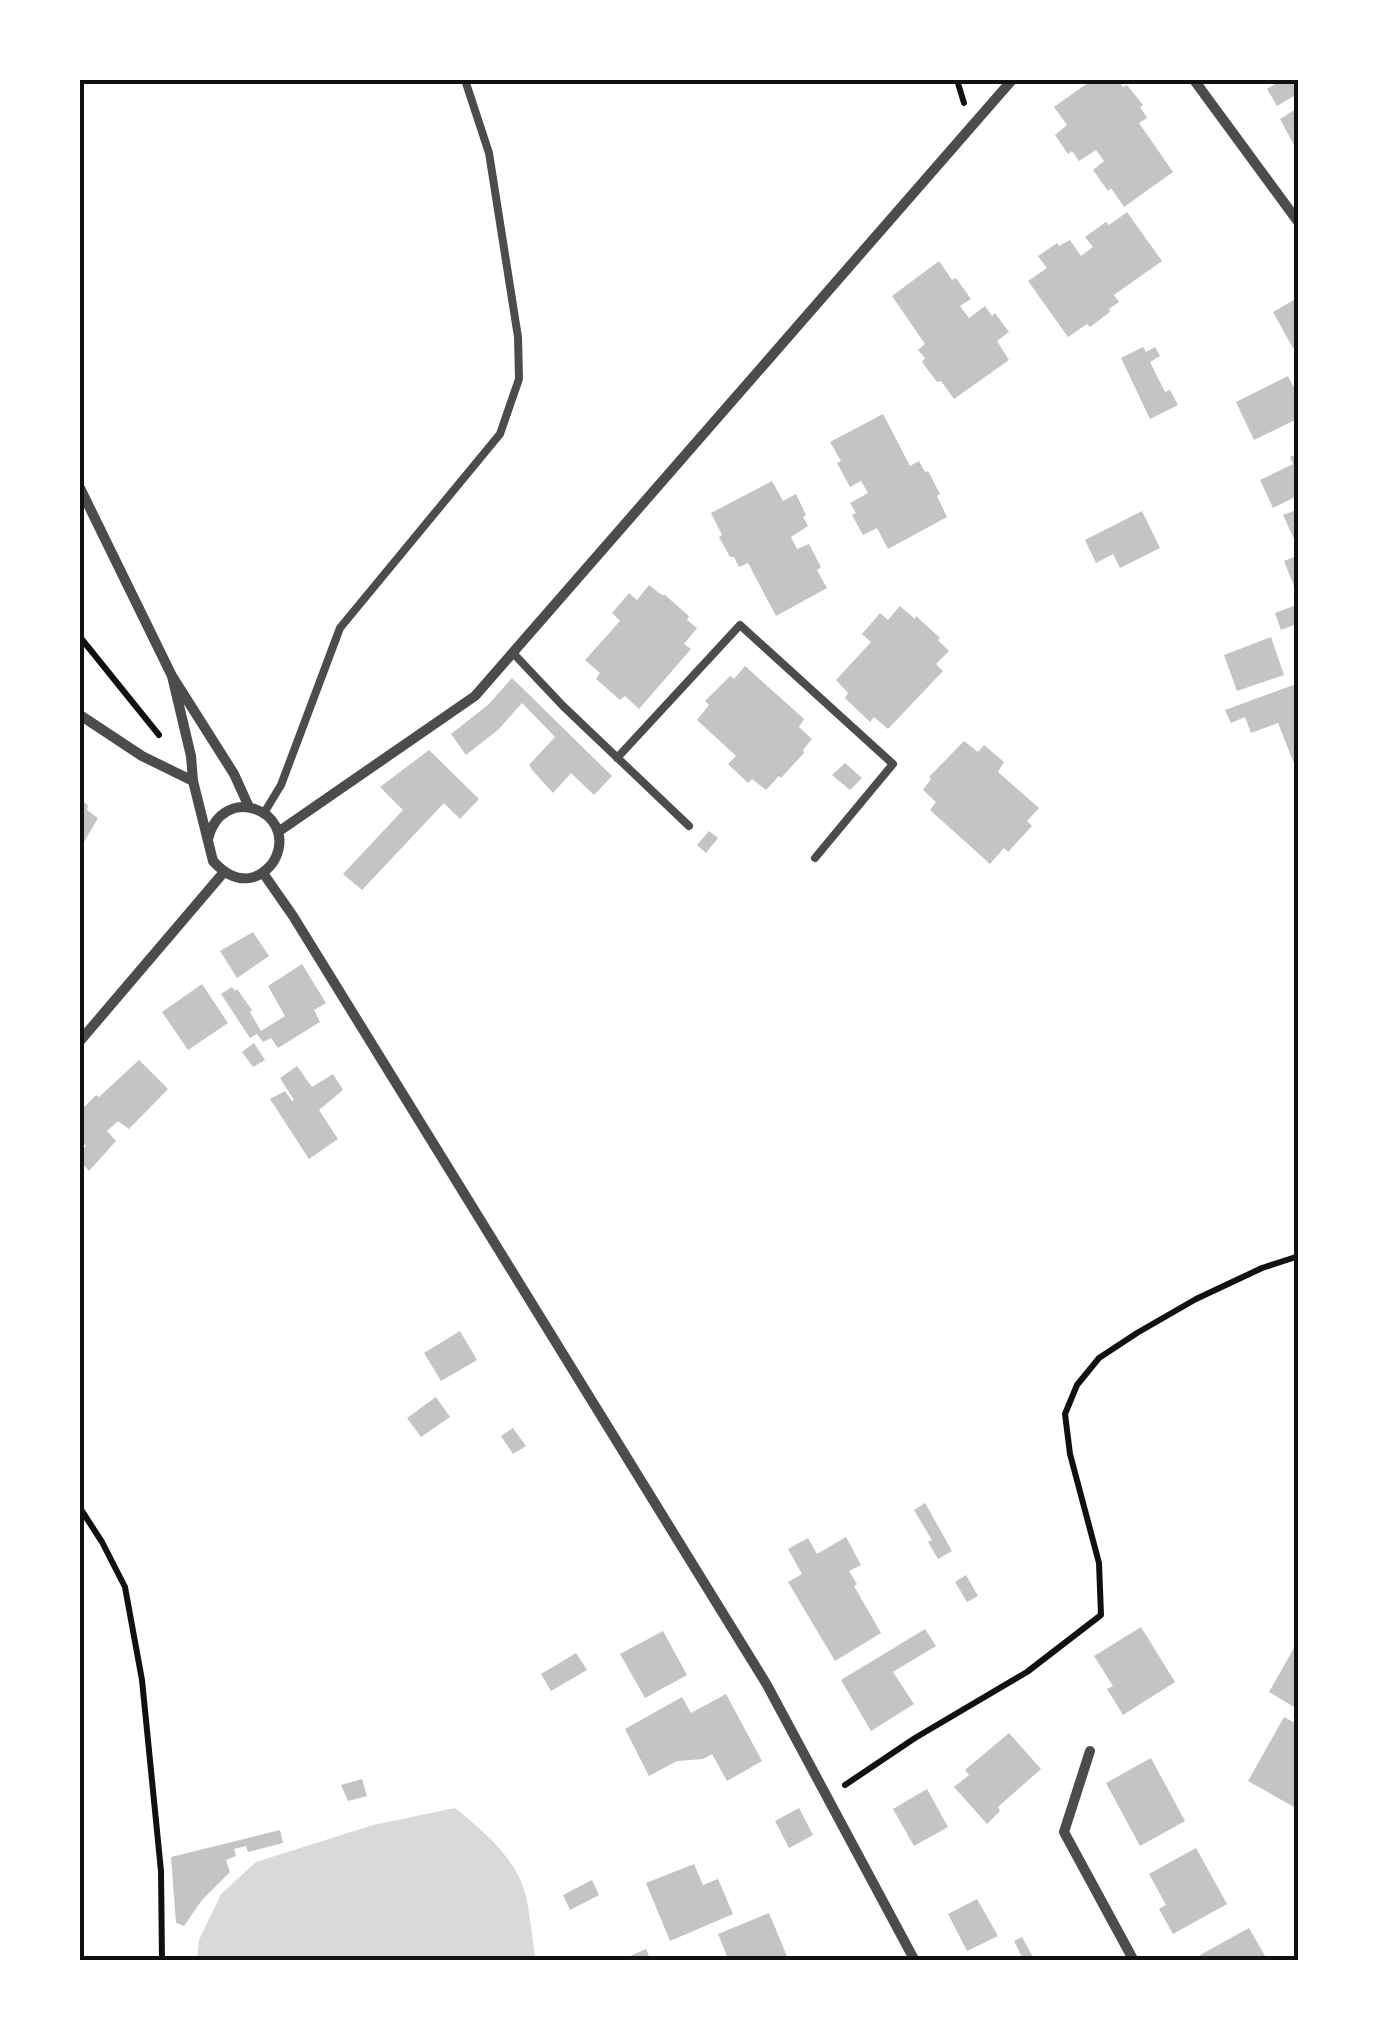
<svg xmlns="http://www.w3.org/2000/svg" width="1379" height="2041" font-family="'Times New Roman',serif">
<rect width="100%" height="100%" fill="#fff"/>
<path fill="#d9d9d9" d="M455 1808C481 1829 516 1858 525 1893 530 1913 532 1935 535 1956L534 1961H197L199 1940 221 1894 256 1862 373 1825Z"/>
<path fill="#c4c4c4" d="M1092 80H1118L1123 87 1127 85 1143 105 1140 107 1147 118 1139 123 1173 172 1124 207 1111 188 1108 191 1093 170 1104 161 1096 150 1079 161 1072 151 1068 154 1055 135 1067 125 1054 107Z
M1281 80H1299V93L1277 106 1267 89Z
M1299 107V143L1294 145 1280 119Z
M1127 212 1162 261 1114 295 1119 302 1109 309 1110 312 1090 327 1087 324 1068 337 1028 281 1047 268 1038 256 1057 243 1059 246 1070 240 1081 256 1093 247 1085 237 1106 222 1109 225Z
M939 261 952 280 956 278 971 299 960 306 969 318 985 306 992 316 995 313 1009 332 997 341 1009 360 954 399 941 381 937 382 922 362 925 358 918 350 925 344 892 296Z
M1299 297V345L1293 348 1273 312Z
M1143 347 1146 352 1155 347 1160 356 1150 362 1165 392 1170 390 1178 405 1150 419 1121 358Z
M1288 376 1299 397V418L1254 440 1236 402Z
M883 414 910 466 919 461 925 472 928 471 940 494 937 496 947 517 888 549 877 528 863 535 852 515 856 513 850 503 868 493 861 481 850 487 837 463 841 461 830 442Z
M1299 453V495L1273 508 1260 480 1293 464 1290 457Z
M772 481 783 501 796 494 806 515 803 517 808 526 791 537 797 549 809 544 821 567 817 570 827 588 776 616 748 563 739 567 734 557H730L719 537 722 535 711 513Z
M1299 509V550L1283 515Z
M1142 511 1160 548 1120 568 1113 554 1096 563 1085 540Z
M1299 555V599L1284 561Z
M649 585 662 595H665L689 616 687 620 697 628 684 644 691 649 639 709 625 696 620 700 596 679 600 673 585 660 620 621 612 613 629 593 637 600Z
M1299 604V623L1281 630 1275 613Z
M900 606 915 619 916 616 940 638 938 640 949 651 936 664 943 671 888 729 874 717 870 722 845 698 848 693 836 680 871 642 862 634 880 613 888 620Z
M1271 637 1284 675 1237 691 1224 655Z
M745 666 804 719 799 727 812 739 803 750 804 753 781 778 779 776 766 790 752 779 748 783 728 764 736 756 697 720 709 705 705 701 730 676 734 679Z
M512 678 612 776 594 795 571 773 553 793 533 771 529 765 555 737 522 703 499 729 466 755 451 734 488 705Z
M1299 683V776L1278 723 1251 733 1245 717 1231 723 1225 710Z
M964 741 978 752 984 745 1004 762 998 772 1039 808 1027 821 1032 826 1008 852 1004 848 990 864 930 810 936 802 923 790 931 779 929 777Z
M429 750 479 799 460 819 444 803 362 890 343 874 403 810 380 787Z
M845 763 862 778 850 790 832 775Z
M80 800 88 805 87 810 98 818 80 849Z
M709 831 718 838 706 853 697 845Z
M253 932 269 956 237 978 220 951Z
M302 964 326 1003 314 1010 320 1022 278 1048 271 1038 263 1042 257 1034 250 1038 221 994 232 987 235 991 237 989 252 1010 250 1012 261 1031 285 1016 268 986Z
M202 984 228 1023 188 1050 162 1012Z
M254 1043 265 1060 253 1067 242 1052Z
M139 1060 168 1089 129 1129 118 1121 107 1131 116 1141 89 1171 80 1161V1153L86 1146 80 1139V1104L83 1108 96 1095 99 1097Z
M297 1066 312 1087 333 1074 343 1090 319 1110 338 1139 309 1159 270 1099 285 1091 292 1101 294 1100 280 1078Z
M460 1331 477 1360 441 1381 424 1353Z
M436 1397 450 1417 421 1437 407 1418Z
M513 1428 526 1446 513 1454 501 1436Z
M925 1503 952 1551 938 1559 928 1542 932 1540 914 1510Z
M846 1537 861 1565 849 1571 857 1584 854 1586 881 1633 835 1661 788 1582 802 1574 788 1549 808 1538 817 1554Z
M966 1575 978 1596 967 1602 955 1582Z
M1141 1627 1175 1682 1123 1715 1107 1689 1113 1686 1094 1656Z
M925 1629 936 1646 893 1672 914 1704 871 1731 841 1680Z
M663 1631 687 1675 645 1698 620 1654Z
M1299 1639V1710L1269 1692Z
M576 1653 587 1670 551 1691 541 1674Z
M726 1694 762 1761 727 1781 712 1754 703 1759 677 1761 649 1776 625 1729 682 1697 691 1713Z
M1284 1717 1299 1725V1799L1294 1807 1248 1781Z
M1009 1733 1041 1769 998 1807 1000 1811 987 1824 954 1787 969 1775 965 1770Z
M1151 1758 1185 1821 1140 1846 1106 1783Z
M362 1779 367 1796 348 1801 341 1785Z
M927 1789 948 1827 914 1846 893 1809Z
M799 1808 813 1835 789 1848 775 1821Z
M280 1830 283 1843 248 1852 246 1846 234 1849 236 1856 226 1860 230 1872 202 1900 184 1926 176 1923 171 1857Z
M1196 1848 1227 1904 1173 1934 1159 1909 1166 1905 1149 1874Z
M694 1864 703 1885 718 1879 733 1914 670 1941 646 1883Z
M592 1880 599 1895 570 1910 563 1895Z
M977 1899 998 1936 967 1951 948 1914Z
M769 1913 789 1961H729L718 1934Z
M1249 1928 1268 1961H1203L1200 1955Z
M1022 1937 1033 1957 1024 1961 1014 1941Z
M646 1949 651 1961H619Z"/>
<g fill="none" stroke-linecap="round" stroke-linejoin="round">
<path stroke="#111" stroke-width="6" d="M957 80 964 103
M80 637 159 735
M80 1508 102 1542 125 1587 142 1680 161 1871 162 1961
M845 1785 915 1738 1027 1672 1101 1615 1099 1563 1070 1454 1065 1414 1077 1385 1099 1358 1137 1333 1196 1299 1262 1268 1299 1256"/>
<path stroke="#4c4c4c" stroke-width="8" d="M513 653 563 706 689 826
M617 758 740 625 893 764 815 858
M264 813 281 785 340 628 500 434 519 379 518 337 489 153 465 80"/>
<path stroke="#4c4c4c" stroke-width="10" d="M1194 80 1299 223
M80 488 172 676 234 774 249 807
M172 676 191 756 193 781 213 861C224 873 237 882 254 877 263 874 272 866 276 857 296 810 222 782 208 839
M80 715 142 756 193 781
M278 832 475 696 1012 80
M263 873 293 916 767 1685 915 1961
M80 1041 224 872
M1090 1751 1064 1832 1134 1961"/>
</g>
<rect width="1379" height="2041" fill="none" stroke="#ffffff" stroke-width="165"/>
<rect x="82" y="82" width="1214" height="1876" fill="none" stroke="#111" stroke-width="4"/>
</svg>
